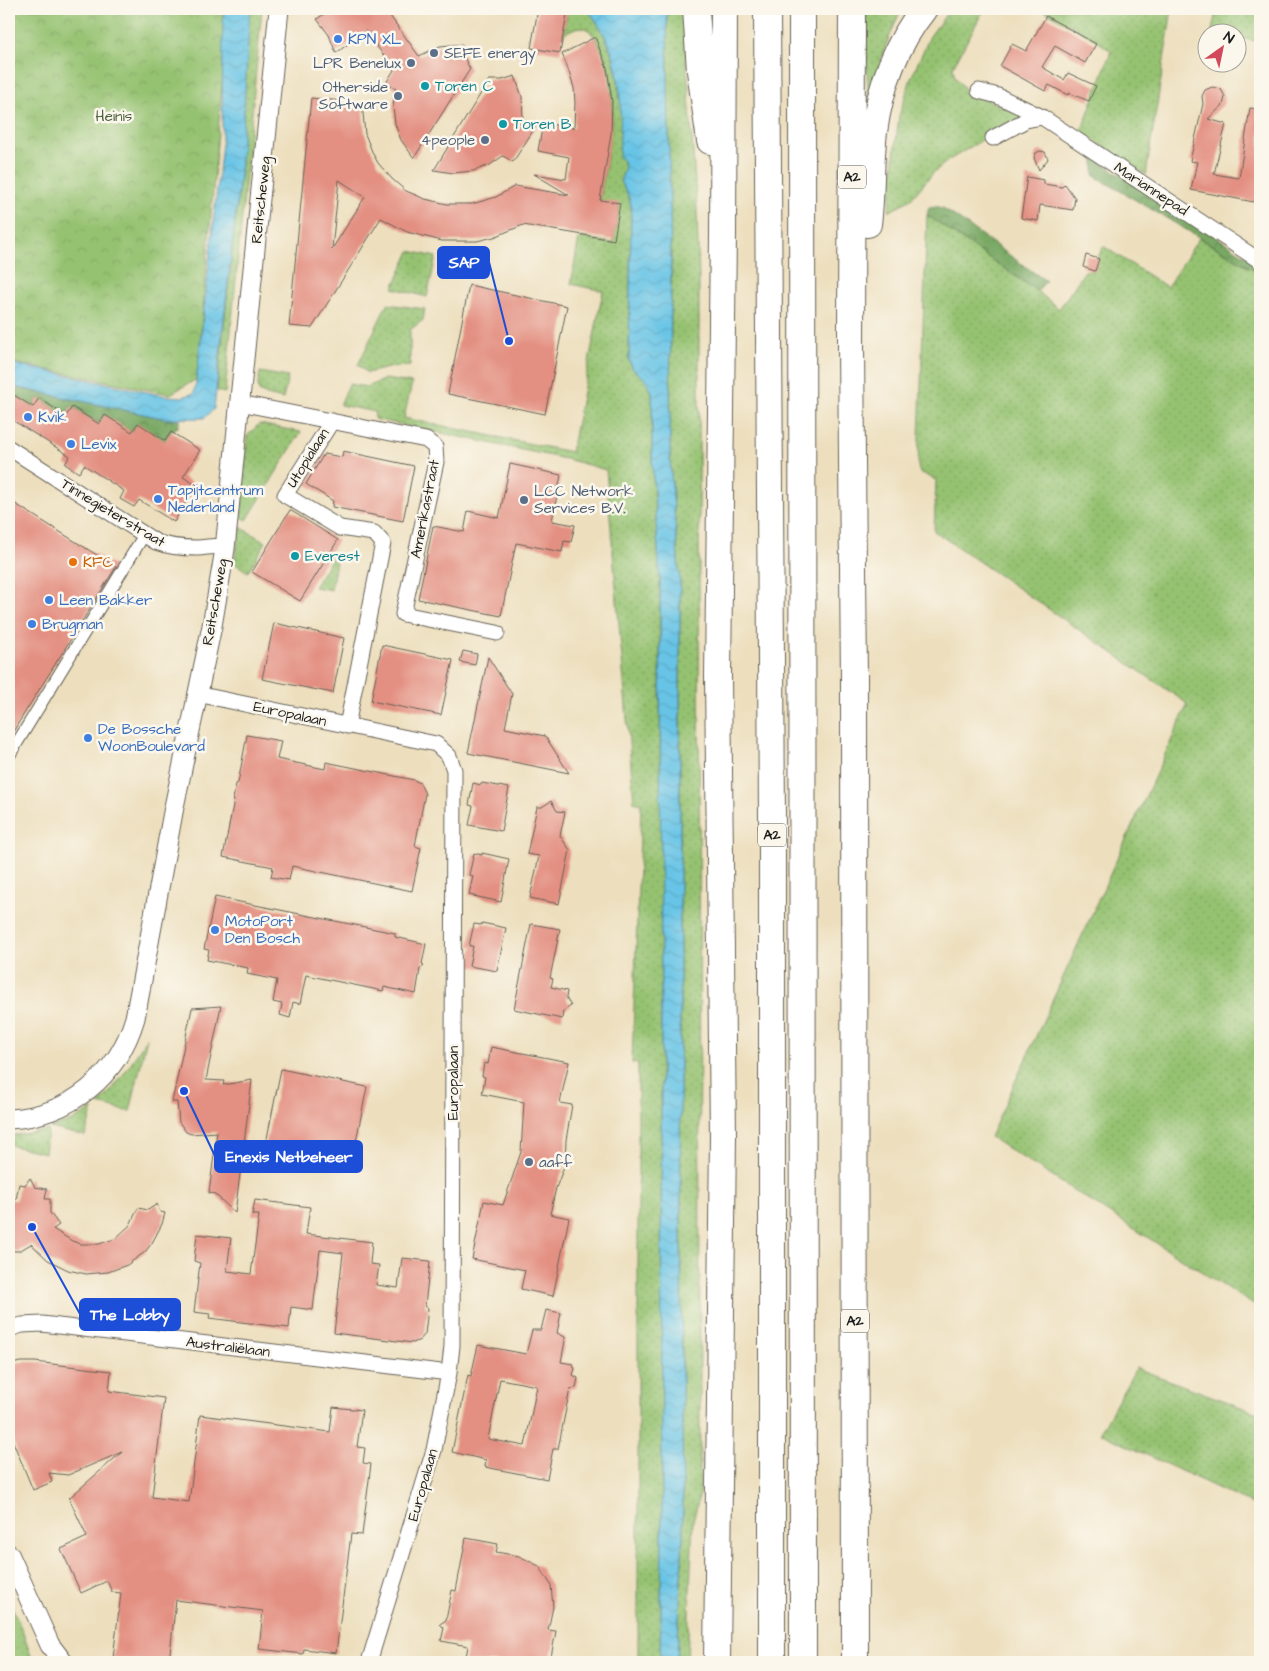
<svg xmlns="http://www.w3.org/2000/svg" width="1269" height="1671" font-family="'Architects Daughter',sans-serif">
<defs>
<pattern id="grass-dots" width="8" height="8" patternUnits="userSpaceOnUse" patternTransform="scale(1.25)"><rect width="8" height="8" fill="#95c271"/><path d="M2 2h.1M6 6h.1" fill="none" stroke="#80a661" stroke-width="1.8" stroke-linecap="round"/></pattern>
<pattern id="forest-crowns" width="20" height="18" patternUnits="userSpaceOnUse" patternTransform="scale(1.25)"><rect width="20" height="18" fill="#78a863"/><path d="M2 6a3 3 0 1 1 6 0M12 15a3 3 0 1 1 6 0" fill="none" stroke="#628851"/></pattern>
<pattern id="park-crowns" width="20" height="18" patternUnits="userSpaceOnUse" patternTransform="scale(1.25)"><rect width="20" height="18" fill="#95c271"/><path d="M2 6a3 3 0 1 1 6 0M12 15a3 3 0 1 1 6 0" fill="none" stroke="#80a661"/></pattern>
<pattern id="water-waves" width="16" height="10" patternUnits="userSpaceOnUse" patternTransform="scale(1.25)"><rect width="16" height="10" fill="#68c4e6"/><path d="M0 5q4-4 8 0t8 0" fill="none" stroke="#5aa8c5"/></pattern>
</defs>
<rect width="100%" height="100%" fill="#fbf7ec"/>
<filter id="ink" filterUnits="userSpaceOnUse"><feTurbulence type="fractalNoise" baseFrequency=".02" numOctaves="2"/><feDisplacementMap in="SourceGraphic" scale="10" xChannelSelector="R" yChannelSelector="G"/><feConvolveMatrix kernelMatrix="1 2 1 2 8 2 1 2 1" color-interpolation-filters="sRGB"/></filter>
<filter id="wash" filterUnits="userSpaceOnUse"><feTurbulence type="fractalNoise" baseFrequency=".0096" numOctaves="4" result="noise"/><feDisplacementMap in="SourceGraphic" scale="20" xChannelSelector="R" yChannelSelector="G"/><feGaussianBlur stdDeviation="1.12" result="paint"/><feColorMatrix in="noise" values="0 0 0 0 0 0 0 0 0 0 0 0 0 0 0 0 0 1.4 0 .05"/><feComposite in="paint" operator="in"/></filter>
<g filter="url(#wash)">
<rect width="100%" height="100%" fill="#eddfbe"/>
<path fill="url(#grass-dots)" stroke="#586f46" d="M249 9H262L225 393 217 391 240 176Z
M568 9H587C627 55 618 111 626 166L620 181 628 195 631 206 629 360 633 369 645 378 652 392V460L660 581 662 1538 660 1662H638V1064L632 1063 641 804 634 802 606 470 570 460 374 419 375 412 340 405 349 384 367 387 385 379 412 383 404 418 571 452 603 291 571 284 579 237 613 243 620 204 600 200C608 149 626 81 593 35 585 23 573 27 563 35Z
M667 9H683L697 209 699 279 700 1494 693 1521 687 1662H677L683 1537 680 1066V583L670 460 671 263Z
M865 9H901L883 53 868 102Z
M950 9H987L981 15 953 67 955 77 967 91 1026 117 994 133 949 160 934 172 911 199 889 212 894 156 899 116 911 78 930 36Z
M1041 9H1172L1146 175 1081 132 1111 51 1096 40Z
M1211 9H1260V42L1237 37 1236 32 1212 31 1216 10Z
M927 215 1037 291 1059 309 1085 271 1093 270 1103 246 1167 287 1199 238 1260 273V1309L990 1137 1187 706 1185 702 934 531 936 480 920 472 918 467Z
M410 251 436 257 427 297 393 288Z
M387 304 425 309 423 320 410 330V366L392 367 367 373 358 365Z
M260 372 288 377 283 399 267 395 259 391 258 384Z
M259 424 301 432 247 520 241 517 247 436Z
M240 527 266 542 248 572 234 563Z
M333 556H337L331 590 314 587Z
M147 1037 130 1112 98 1104C119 1084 132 1062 147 1037Z
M93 1109 85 1136 50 1128 72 1121Z
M48 1130 45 1153 9 1145V1136Z
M1136 1368 1260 1414V1508L1100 1433Z
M9 1600 22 1630 33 1662H9Z"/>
<path fill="url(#forest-crowns)" stroke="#4a6240" d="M1094 158 1260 265V273L1098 178 1094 175Z
M935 206 943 208 1046 281 1037 291 927 215 929 207Z
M9 386 167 419H180L178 427 170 432 164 441 138 424 132 433 104 415 98 424 71 406 65 416 38 398 32 407 9 394Z"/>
<path fill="url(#park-crowns)" stroke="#586f46" d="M9 9H245L241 80 222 85 197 379 170 394 9 362Z"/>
<path fill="url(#water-waves)" stroke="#427081" d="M225 9H250L240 176 214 409 204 418 167 419 9 386V363L166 396 183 397 194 393 196 382 222 143 223 17Z
M587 9H667L671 263 670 460 680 583V1066L683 1537 677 1662H660L662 1538 660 581 652 460V392L645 379 633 369 629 360 631 206 628 195 620 181C625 169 628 166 619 156 622 103 624 52 587 9Z"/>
<g id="blocks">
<path fill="#e39082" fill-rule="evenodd" d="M331 9H385L419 56 440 46 462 44 464 57 470 69 414 158 401 140 395 124 393 106 396 89 386 83 394 70 366 31 336 53 329 35 317 19Z
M538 9H568L560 53 531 48Z
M1046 16 1096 44 1085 63 1055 46 1042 67 1064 80 1068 73 1096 86 1089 101 1069 93 1068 95 1049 85 1045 91 1000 66 1012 44 1026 51Z
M595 37 607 68 612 101 611 134 600 200 620 203 614 240 523 225 494 237 477 241H442L407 232 381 218 312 328 289 326 311 98 362 103 365 134 373 154 378 163 392 179 406 191 425 199 447 204H472L496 197 515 186 569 195 534 174 566 179 569 157 538 151 543 123 574 128 575 102 574 88 567 66 562 54ZM339 180 365 197 332 249Z
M515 76 522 97 523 120 538 123 513 162 503 156 490 165 473 171 453 173 434 170 489 80H502Z
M1212 87 1221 89 1225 97 1223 105 1208 119 1226 124 1214 174 1239 178 1250 108 1257 109V119L1260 120V194L1259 203 1191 190 1197 162 1190 161 1203 104 1202 96 1205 90Z
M1040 151 1045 152 1048 159 1039 170 1034 158 1036 153Z
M1027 177 1044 180V184L1062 187 1065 184 1075 198 1073 210 1040 205 1038 221 1021 218Z
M1086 255 1099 259 1095 271 1083 267Z
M469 285 567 306 545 414 448 394Z
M9 392 33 407 39 398 66 416 72 407 99 424 105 415 132 432 138 423 165 441 171 432 200 450 183 477 196 485 174 522 139 500 134 507 120 499 124 491 84 465 79 473 65 464 70 456 9 418Z
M343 451 414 466 403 521 332 507 333 501 306 484 324 454 342 457Z
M510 464 561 475 552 521 575 525 571 542 564 541 562 552 516 543 501 616 418 599 433 526 464 532 468 511 499 518Z
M9 500 116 567 9 738Z
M290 510 338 540 300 601 252 572Z
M274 623 344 638 333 693 262 679Z
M382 645 453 660 441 715 371 701Z
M463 651 477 654 475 665 460 662Z
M488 657 512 694 505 728 545 736 569 773 468 753Z
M247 735 281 741 277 759 325 769 326 762 414 780 420 783 425 794 415 846 421 848 412 891 292 866 289 880 271 877 273 867 223 857 234 800 233 799 236 784 238 783Z
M473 783 481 785 482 783 509 788 501 831 469 825 473 806 469 805Z
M551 801 557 811 565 812 560 836 570 850 559 904 530 898 539 856 527 854 537 807H542Z
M474 853 482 855V853L509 859 501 902 469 895 473 876 469 875Z
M215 897 395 933V937L426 944 422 964 424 965 420 969 416 994 384 987 383 991 306 975 300 1004 293 1002 290 1018 280 1015 282 1004 273 1002 277 980 247 974 248 968 207 960 209 950 204 949Z
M482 923 506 928 497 971 469 966 473 946H469L474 924 481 925Z
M531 924 560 929 550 978 553 979 551 987 567 991 566 998 571 1006 563 1011 562 1019 514 1009Z
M221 1006 206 1080 224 1081 223 1085 252 1080 235 1213 215 1194 209 1193 217 1132 191 1134 186 1132 179 1122 177 1102H172L192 1008Z
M491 1047 569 1062 560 1103 572 1105 566 1140 565 1164 556 1188 550 1214 569 1218 553 1296 521 1289 525 1270 472 1259 484 1201 503 1205 521 1152 524 1102 482 1094 485 1077 482 1076 484 1063 488 1064Z
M281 1069 367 1087 352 1161 266 1143Z
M30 1178 35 1187 47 1189 45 1199H50V1213L59 1225 53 1229 72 1241 81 1244H99L115 1239 130 1225 138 1208 148 1210 157 1204 160 1212 165 1213 162 1224 152 1243 145 1252 127 1265 108 1272 86 1274 68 1270 48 1260 31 1244 19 1251H9V1200H16L19 1184 25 1185Z
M255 1200 310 1207 306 1234 372 1242 370 1264 379 1265 376 1285 398 1288 402 1258 430 1261 425 1306 428 1308 425 1334 420 1340 413 1343 334 1333 343 1253 320 1250 313 1310 291 1307 289 1328 209 1318 210 1314 194 1312 200 1263 194 1261 197 1234 231 1238 227 1271 251 1274 259 1215H252Z
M546 1310 561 1313 557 1333 565 1337V1341L561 1362 573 1364 575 1369 573 1375 578 1378 576 1388 570 1389 558 1449H553L547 1479 485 1467 486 1460 452 1452 468 1375 471 1376 478 1345 526 1354 532 1330H541ZM500 1379 537 1386 525 1446 488 1439Z
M20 1362H35L111 1371 109 1391 164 1398 152 1497 189 1502 200 1415 330 1432 333 1407 362 1410 357 1447 365 1448 363 1463 371 1464 362 1535 351 1534 336 1653 304 1649 303 1654 259 1649 263 1611 176 1600 169 1662H151L113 1658 121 1593 112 1592 107 1581 81 1593 61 1549 87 1537 69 1498 122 1452 68 1475 49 1473 52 1482 33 1490 9 1432V1365Z
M466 1538 498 1544 496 1552 519 1556 539 1566 551 1585 553 1607 548 1630 556 1631 550 1662H465L468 1646 441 1641 444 1628 440 1624 446 1620 452 1590 456 1591Z"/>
</g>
</g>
<g filter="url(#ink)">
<use href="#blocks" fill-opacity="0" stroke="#656055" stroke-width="1"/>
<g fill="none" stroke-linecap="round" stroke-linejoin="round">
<defs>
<path id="pedestrian" d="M9 756 144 535"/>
<path id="minor" d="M979 91 998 96 1042 117 1260 261
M993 138 1026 120 1042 117
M240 403 426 440 435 447 436 462 403 614 497 633
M332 421 285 495 340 528 374 533 383 543 347 726
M9 448 156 542C169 547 182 548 197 548 208 548 214 544 225 549
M197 694 436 744 449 756 454 770 452 1346 449 1373 434 1450 369 1662
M9 1329 22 1325 42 1324 449 1373"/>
<path id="tertiary" d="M9 1119C70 1116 118 1076 135 1018L174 807 212 626 225 549 279 9
M9 1554 50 1645 63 1662"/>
<path id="motorway" d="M696 9 700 71 710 141
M767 9 772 819V1662
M802 9 803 1662
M852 9 851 346 854 680 855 1662
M868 224C872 193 870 162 874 132 880 88 896 44 924 9
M717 1662 723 1135 718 677 723 234 724 9"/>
</defs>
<use href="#pedestrian" stroke="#656055" stroke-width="13"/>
<use href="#minor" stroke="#656055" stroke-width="17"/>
<use href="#tertiary" stroke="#656055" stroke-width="21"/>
<use href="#motorway" stroke="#656055" stroke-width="28"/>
<use href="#pedestrian" stroke="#fff" stroke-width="11"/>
<use href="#minor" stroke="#fff" stroke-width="15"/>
<use href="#tertiary" stroke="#fff" stroke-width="19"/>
<use href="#motorway" stroke="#fff" stroke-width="26"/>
</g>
</g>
<g fill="#3f7fe0" stroke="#fbf7ec" stroke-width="2">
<circle cx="338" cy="39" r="5"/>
<circle cx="28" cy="417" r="5"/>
<circle cx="71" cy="444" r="5"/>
<circle cx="158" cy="499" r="5"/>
<circle cx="49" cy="600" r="5"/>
<circle cx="32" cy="624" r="5"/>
<circle cx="88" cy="738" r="5"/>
<circle cx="215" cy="930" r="5"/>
</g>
<g fill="#5c6f8a" stroke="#fbf7ec" stroke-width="2">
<circle cx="434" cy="53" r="5"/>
<circle cx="411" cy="63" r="5"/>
<circle cx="398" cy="96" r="5"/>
<circle cx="485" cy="140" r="5"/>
<circle cx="524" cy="500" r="5"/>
<circle cx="529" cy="1162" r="5"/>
</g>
<g fill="#0f9aa8" stroke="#fbf7ec" stroke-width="2">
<circle cx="425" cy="86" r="5"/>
<circle cx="503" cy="124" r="5"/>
<circle cx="295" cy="556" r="5"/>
</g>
<circle fill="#e8710a" stroke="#fbf7ec" stroke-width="2" cx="73" cy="562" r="5"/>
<g text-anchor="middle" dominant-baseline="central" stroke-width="5" stroke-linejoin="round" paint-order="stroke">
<g fill="#fbf7ec" stroke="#5f5e5a" stroke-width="1">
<rect x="838" y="165.5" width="28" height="23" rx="4"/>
<rect x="758" y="823.5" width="28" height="23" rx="4"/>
<rect x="841" y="1309.5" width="28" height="23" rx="4"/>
</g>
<g font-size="14" font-weight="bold" fill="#1c1c1c">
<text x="852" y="177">A2</text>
<text x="772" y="835">A2</text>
<text x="855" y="1321">A2</text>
</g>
<g font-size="15" fill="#366cbe" stroke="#fbf7ec" text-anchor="start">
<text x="348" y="39">KPN XL</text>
<text x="38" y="417">Kvik</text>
<text x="81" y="444">Levix</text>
<text x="168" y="490">Tapijtcentrum<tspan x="168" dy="17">Nederland</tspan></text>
<text x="59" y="600">Leen Bakker</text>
<text x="42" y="624">Brugman</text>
<text x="98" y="729">De Bossche<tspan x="98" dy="17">WoonBoulevard</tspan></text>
<text x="225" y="921">MotoPort<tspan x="225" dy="17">Den Bosch</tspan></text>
</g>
<g font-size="15" fill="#4e5e75" stroke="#fbf7ec" text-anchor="start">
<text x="444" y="53">SEFE energy</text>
<text x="401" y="63" text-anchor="end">LPR Benelux</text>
<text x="388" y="87" text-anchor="end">Otherside<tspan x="388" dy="17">Software</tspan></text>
<text x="475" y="140" text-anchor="end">4people</text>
<text x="534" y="491">LCC Network<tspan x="534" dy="17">Services B.V.</tspan></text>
<text x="539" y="1162">aaff</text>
</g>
<g font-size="15" fill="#0d838f" stroke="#fbf7ec" text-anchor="start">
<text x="435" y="86">Toren C</text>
<text x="513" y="124">Toren B</text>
<text x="305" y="556">Everest</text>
</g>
<g font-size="15" fill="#4c5e3e" stroke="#fbf7ec">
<text x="114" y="116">Heinis</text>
</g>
<g font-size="15" fill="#1c1c1c" stroke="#fbf7ec">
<text transform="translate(1151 189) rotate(33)">Mariannepad</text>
<text transform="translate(261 200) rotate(-84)">Reitscheweg</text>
<text transform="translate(308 458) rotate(-58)">Utopialaan</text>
<text transform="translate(425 509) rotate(-79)">Amerikastraat</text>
<text transform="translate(113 513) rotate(31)">Tinnegieterstraat</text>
<text transform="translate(215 602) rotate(-80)">Reitscheweg</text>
<text transform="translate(290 714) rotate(12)">Europalaan</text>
<text transform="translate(453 1083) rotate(-90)">Europalaan</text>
<text transform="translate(228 1347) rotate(7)">Australiëlaan</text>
<text transform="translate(423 1485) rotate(-74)">Europalaan</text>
</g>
<g font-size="15" fill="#c56008" stroke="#fbf7ec" text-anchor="start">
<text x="83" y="562">KFC</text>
</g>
</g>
<path fill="none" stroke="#1d4ed8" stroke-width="2" d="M509 341L489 262M184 1091L215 1156M32 1227L80 1314"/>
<g fill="#1d4ed8" stroke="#fbf7ec" stroke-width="2">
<circle cx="509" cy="341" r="5"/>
<circle cx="184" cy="1091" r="5"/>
<circle cx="32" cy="1227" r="5"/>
</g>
<g fill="#1d4ed8" stroke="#1d4ed8" stroke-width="2">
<rect x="438" y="247" width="51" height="31" rx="5"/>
<rect x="215" y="1141" width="147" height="31" rx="5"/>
<rect x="80" y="1299" width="100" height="31" rx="5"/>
</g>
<g font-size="16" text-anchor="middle" font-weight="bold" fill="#fff">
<text x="464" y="268">SAP</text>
<text x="289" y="1162">Enexis Netbeheer</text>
<text x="130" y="1320">The Lobby</text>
</g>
<rect width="1269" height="1671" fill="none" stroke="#fbf7ec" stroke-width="30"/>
<g transform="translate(1222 48) rotate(33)"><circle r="24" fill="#fbf7ec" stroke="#a29f99"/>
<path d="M0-4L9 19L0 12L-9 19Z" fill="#d1495b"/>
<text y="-8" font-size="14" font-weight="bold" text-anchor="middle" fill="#1c1c1c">N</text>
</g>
</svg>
